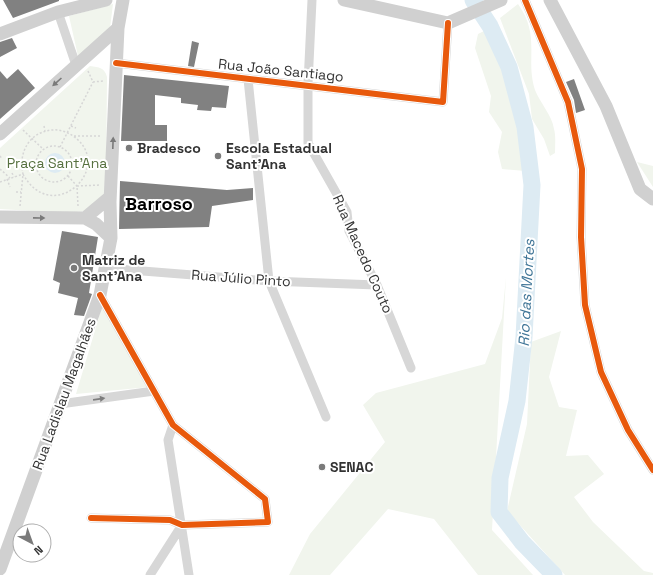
<svg xmlns="http://www.w3.org/2000/svg" width="653" height="575" font-family="'Space Grotesk',sans-serif">
<rect width="100%" height="100%" fill="#fff"/>
<path fill="#f1f5ed" d="M113 4 110 28 78 56 69 16Z
M518 4C541 36 525 59 535 90 540 103 552 115 554 129 556 136 555 145 555 153L550 156 544 139 532 119 529 94 500 18Z
M486 30 504 70 522 144 525 171 502 169 498 152 502 132 489 112 491 96 475 48 478 34Z
M90 66C99 67 105 68 107 77L106 181 105 194 86 211 65 213 0 209V148Z
M637 162 653 166V187Z
M506 277 492 530 533 575H478L434 519 388 509 330 575H289L310 534 385 442 363 405 376 393 485 364 502 318Z
M102 307 149 387 76 394Z
M561 331 549 377 559 407 577 410 566 456 588 455 604 474 574 497 593 522 644 571 653 573V575H565L507 511 527 424 531 342Z"/>
<path fill="#ddebf3" d="M45 163a10 10 0 1 1 20 0a10 10 0 1 1-20 0Z"/>
<g fill="none" stroke-linecap="round" stroke-linejoin="round">
<path stroke="#ddebf3" stroke-width="17" d="M473 0 490 26 509 67 525 127 532 185 524 337 517 401 500 478 499 512 522 542 554 575"/>
</g>
<path fill="#818181" d="M3 0H59V1L13 18Z
M12 38 17 48 0 57V42Z
M192 41 199 43 194 67 188 66Z
M18 69 35 88 0 119V71L7 79Z
M124 75 229 86 226 108 212 107 211 111 197 110 198 105 181 103V98L155 95V125H167V141H121Z
M574 79 585 110 576 113 574 100 566 82Z
M120 181 227 190 253 188V200L212 206 209 227 119 229Z
M62 231 98 237 89 293 92 294 84 316 74 315 78 298 58 293 60 283 53 280Z"/>
<g fill="none" stroke-linecap="round" stroke-linejoin="round">
<path stroke="#d6d6d6" stroke-width="1.5" stroke-dasharray="2 2" stroke-linecap="butt" d="M88 71 93 82 103 81
M44 126 45 131
M71 126 76 128
M23 130 43 149
M74 136H102
M36 164a18 18 0 1 1 36 0a18 18 0 1 1-36 0Z
M60 147 93 82
M0 156 2 159
M0 169 10 178
M12 173 14 177
M68 176 77 186
M7 179 10 187
M0 182 23 174C18 153 29 132 52 130 61 129 70 133 77 139 113 171 51 226 23 174
M16 192H21
M20 206 23 174
M78 206 77 186 100 185"/>
<path stroke="#d7d7d7" stroke-width="9" d="M312 0 308 84V143L347 212 349 231 377 285 411 368
M525 0 568 102 582 169 581 237 585 305 601 372 628 430 653 470
M58 12 76 65
M116 63C225 77 334 88 443 102L448 23
M248 79 269 281 326 417
M105 268 269 281 377 285
M60 404 154 391
M173 425 168 440 189 575
M91 518 170 520 182 525 268 522 265 499 173 425 100 295
M150 575 182 525"/>
<path stroke="#d0d0d0" stroke-width="13" d="M344 0 448 23 501 0
M550 0 606 106 640 189 653 199
M0 34 58 12 106 0
M0 134 118 28
M0 217 85 218 96 224 111 238
M85 218 110 197
M0 569 100 295 111 238 110 202 118 28 123 0"/>
<defs>
<path id="cycleway" d="M525 0 568 102 582 169 581 237 585 305 601 372 628 430 653 470
M116 63C225 77 334 88 443 102L448 23
M91 518 170 520 182 525 268 522 265 499 173 425 100 295"/>
</defs>
<use href="#cycleway" stroke="#fff" stroke-width="8"/>
<use href="#cycleway" stroke="#e8590c" stroke-width="6"/>
</g>
<defs><path id="oneway-solid" d="M-6-.8H1V-3.2L6.5 0L1 3.2V.8H-6Z"/></defs>
<g fill="#7a7a7a">
<use href="#oneway-solid" transform="translate(57 82) rotate(138)"/>
<use href="#oneway-solid" transform="translate(113 143) rotate(-88)"/>
<use href="#oneway-solid" transform="translate(39 218) rotate(1)"/>
</g>
<use fill="#7d7d7d" href="#oneway-solid" transform="translate(99 399) rotate(-8)"/>
<g fill="#7a7a7a" stroke="#fff" stroke-width="1.5">
<circle cx="129" cy="148" r="4"/>
<circle cx="218" cy="156" r="4"/>
<circle cx="74" cy="268" r="4"/>
<circle cx="322" cy="467" r="4"/>
</g>
<g text-anchor="middle" dominant-baseline="central" stroke-width="4" stroke-linejoin="round" paint-order="stroke">
<g font-size="14" fill="#333" stroke="#fff">
<text transform="translate(281 70) rotate(6)">Rua João Santiago</text>
<text transform="translate(363 254) rotate(66)">Rua Macedo Couto</text>
<text transform="translate(241 278) rotate(4)">Rua Júlio Pinto</text>
<text transform="translate(64 394) rotate(-70)">Rua Ladislau Magalhães</text>
</g>
<g font-size="14" font-weight="bold" fill="#333" stroke="#fff" text-anchor="start">
<text x="137" y="148">Bradesco</text>
<text x="226" y="148">Escola Estadual<tspan x="226" dy="16">Sant'Ana</tspan></text>
<text x="82" y="260">Matriz de<tspan x="82" dy="16">Sant'Ana</tspan></text>
<text x="330" y="467">SENAC</text>
</g>
<g font-size="14" fill="#56703f" stroke="#fff">
<text x="57" y="163">Praça Sant'Ana</text>
</g>
<g font-size="15" font-style="italic" fill="#3f7597" stroke="#fff">
<text transform="translate(526 293) rotate(-87)">Rio das Mortes</text>
</g>
<g font-size="18" font-weight="bold" fill="#000" stroke="#fff">
<text x="159" y="203">Barroso</text>
</g>
</g>
<g transform="translate(32 543) rotate(139)"><circle r="19" fill="#ffffff" stroke="#adadad"/>
<path d="M0-3L7 15L0 10L-7 15Z" fill="#7a7a7a"/>
<text y="-6" font-size="11" font-weight="bold" text-anchor="middle" fill="#333333">N</text>
</g>
</svg>
